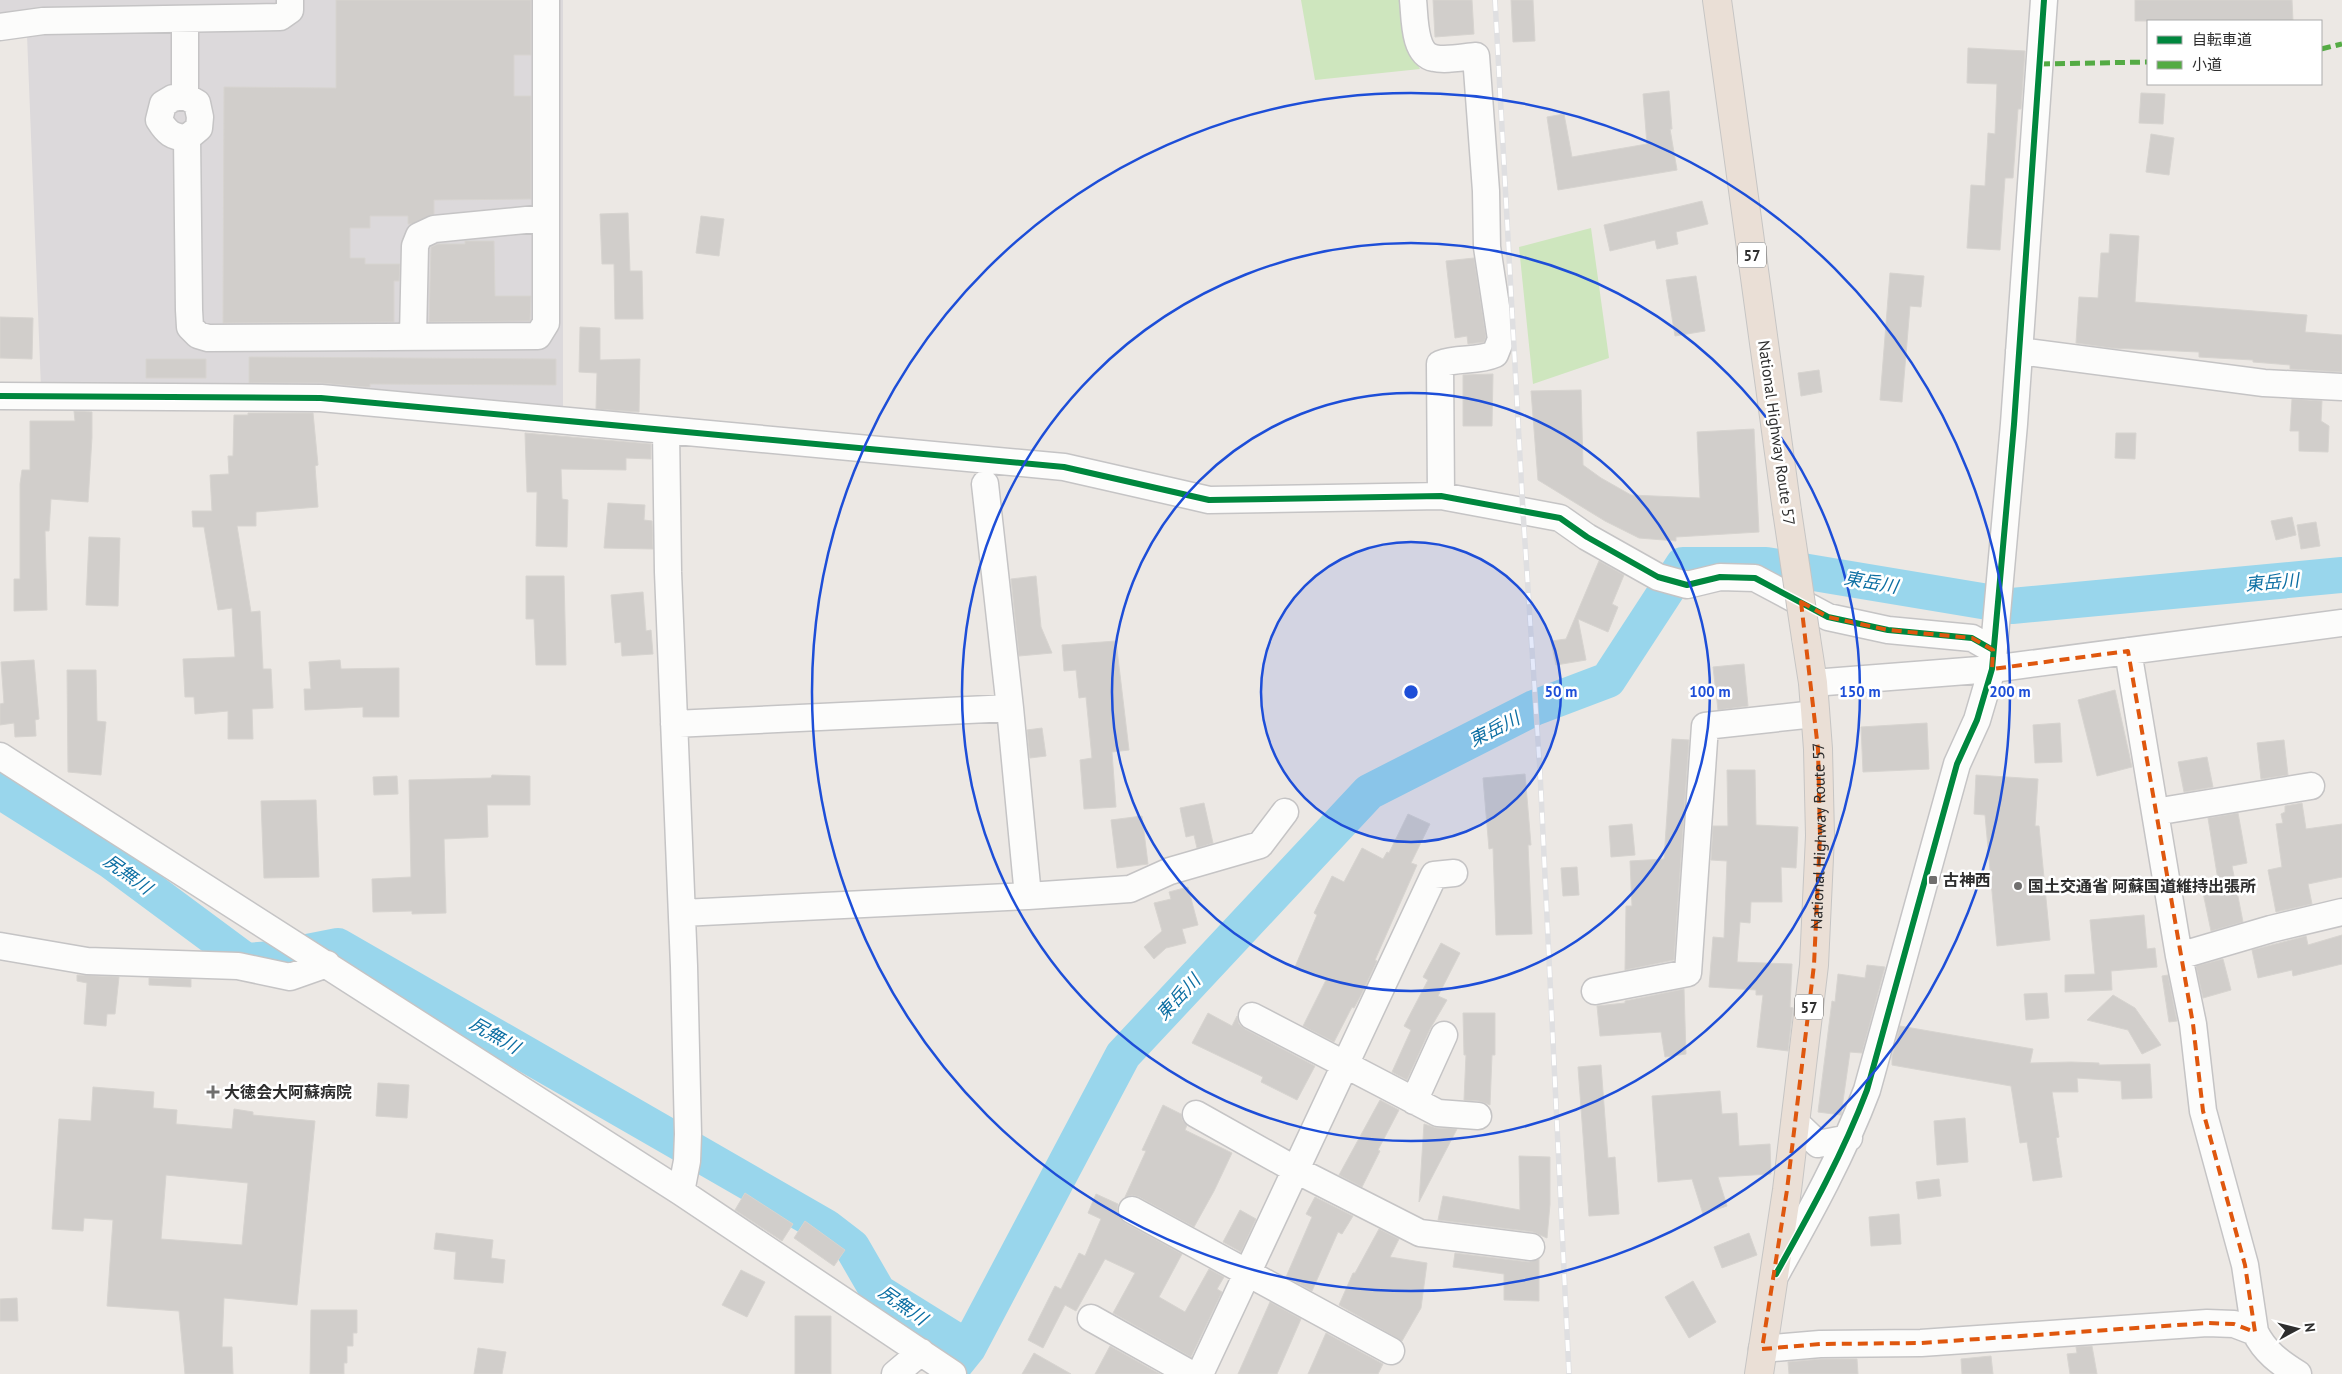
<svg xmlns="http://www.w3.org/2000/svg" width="2342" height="1374" font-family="'PT Sans','Noto Sans JP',sans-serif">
<rect width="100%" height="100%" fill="#ece8e4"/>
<path fill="#dcd9db" d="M0 0H563V412L41 388 26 10 0 14Z"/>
<path fill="#cee6be" d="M1301 0H1404L1411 53 1420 69 1315 80Z
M1591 228 1609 358 1533 384 1519 247Z"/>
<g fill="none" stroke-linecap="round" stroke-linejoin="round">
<path stroke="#99d6ec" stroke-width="36" d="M0 791 111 861 246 961 272 959 338 946 826 1227 852 1247 878 1292 968 1348
M947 1374 968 1348 1123 1055 1369 792 1534 708 1608 680 1683 565H1766L2012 606 2342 575"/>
</g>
<path fill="#d1cecb" stroke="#d7d4d0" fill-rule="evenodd" d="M336 0H531V55H514V96H531V199L434 200V214L411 224H408V216H370V228H350V258H365V264H400L399 281H394V322L223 323 224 87 336 88Z
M1433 0H1472L1474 34 1435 37Z
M1511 0H1533L1535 41 1513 42Z
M2135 0H2292L2293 21H2135Z
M1968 48 2025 51 2021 109H2018L2013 178H2005L2000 250 1967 248 1971 185 1985 186 1988 133 1995 134 1997 84 1967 83Z
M1669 91 1672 129H1670L1677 170 1558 190 1547 117 1564 114 1572 157 1647 144 1643 94Z
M2141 93 2165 94 2163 124 2139 123Z
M2151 134 2174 138 2169 175 2146 172Z
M1702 201 1708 224 1676 232 1678 244 1657 249 1655 240 1610 251 1604 225Z
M628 213 630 271H642L643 319H615L614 264H602L600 214Z
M701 216 724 219 719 256 696 253Z
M2110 234 2139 236 2135 302 2307 315 2305 332 2342 335V372L2290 369V365L2253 362V360L2199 357V352L2111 348 2076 343 2079 297 2098 298 2101 253H2109Z
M465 241H494L495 296H531L530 321 429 322 431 247 438 244H465Z
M1474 258 1486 337 1484 342 1468 344 1467 336 1455 338 1446 261Z
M1890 273 1924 276 1921 307 1910 306 1902 402 1880 400Z
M1696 276 1705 331 1675 336 1666 280Z
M0 317 33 318 32 359 0 358Z
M580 327 600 328V360L640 359 639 412 596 409 597 373 579 372Z
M249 357 556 359V385L370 384V387H366L321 383H249Z
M146 359H206V378H146Z
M1819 370 1822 392 1801 396 1798 373Z
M1493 374 1492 426H1463V375Z
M1581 390 1583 465 1601 478 1631 495 1700 498 1697 432 1754 429 1759 532 1676 537V541L1639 538 1605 521 1538 480 1531 391Z
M2292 399 2322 401 2321 421 2329 426 2328 452 2299 451V431H2290Z
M74 411 92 412V437L88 502 51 499 49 531H45L47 610 14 611V579H20V484L22 470H30V421H75Z
M248 413H313L318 465 315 466 318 507 256 512V526H237L251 612 260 611 263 669H271L273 708 252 709 253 739H228V711L195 714 194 697H185L183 659 235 657 232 608 218 610 204 527H193L192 511H212L210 475 229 474 228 456H233L234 415H248Z
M525 433 651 444V459L626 458V470L561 469 562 499 568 500 567 547 536 546 537 492H527Z
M2116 433H2136L2135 459 2115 458Z
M608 503 645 505 644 520 652 521 653 549 604 548Z
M2292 517 2296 535 2276 540 2271 521Z
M2316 522 2320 546 2301 549 2297 525Z
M89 537 120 538 118 606 86 605Z
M1599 561 1624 575 1612 604 1618 607 1608 632 1578 619 1586 660 1556 665 1551 641 1566 639Z
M526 576H564L566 665H536L534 619H526Z
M1036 576 1041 627 1052 653 1019 656 1011 579Z
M643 592 646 631 651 630 653 654 622 656 621 642 615 643 611 595Z
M1116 641 1129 750 1112 752 1116 807 1084 809 1080 760 1092 758 1086 697 1079 698 1076 670 1064 671 1062 645Z
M34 660 39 719 35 720 36 736 15 737 14 723 0 725V704L4 703 1 662Z
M340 660 341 669 399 668V717H363V707L305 710 304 689H311L309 662Z
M1744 664 1748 706 1718 710 1713 667Z
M67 670H96L97 721 106 722 101 775 68 772Z
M2115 690 2132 767 2097 776 2078 700Z
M1927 723 1929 769 1863 772 1861 727Z
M2060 723 2062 762 2035 763 2033 725Z
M1042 728 1046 756 1030 758 1027 730Z
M1672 739 1689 740 1674 960 1625 970 1626 906H1632L1630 861 1664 859Z
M2284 740 2288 775 2261 779 2257 743Z
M2207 757 2213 787 2184 792 2178 762Z
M1727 770H1755L1756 825 1798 827 1796 868 1781 867 1782 902H1751L1750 923 1740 922 1737 962 1792 964 1790 1007 1793 1008 1788 1051 1757 1047 1763 995H1756V990L1709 987 1713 937 1724 938 1727 861 1711 860 1713 826H1728Z
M1525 774 1531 845H1528L1532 934 1496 935 1493 848 1489 849 1483 778Z
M492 775 530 776V805H487L488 837 444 839 446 913 412 914V911L373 912 372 879 411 877 409 780 491 778Z
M1976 775 2038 779 2035 826H2039L2050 940 1997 946 1985 815 1974 814Z
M397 776 398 794 374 795 373 777Z
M316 800 319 877 264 878 261 801Z
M1204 803 1213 843 1197 848 1194 835 1186 837 1180 808Z
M2302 803 2306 829 2342 824V877L2308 884 2312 904 2276 912 2268 870 2282 867 2276 824 2283 823 2281 814 2285 812V806Z
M2238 813 2247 863 2232 866 2243 922 2211 931 2201 883 2218 880 2208 818Z
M1408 814 1430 824 1411 863 1417 865 1375 960 1377 961 1361 995 1354 1008 1352 1007 1334 1042 1303 1026 1326 980 1295 967 1317 915 1314 913 1332 876 1344 882 1362 848 1383 859 1387 852 1389 853Z
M1142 816 1148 864 1117 868 1111 820Z
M1632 824 1635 855 1611 857 1609 826Z
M1577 867 1579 895 1563 896 1561 868Z
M1188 887 1198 925 1182 929 1186 943 1166 948 1154 959 1144 947 1162 931 1154 903 1171 899 1169 892Z
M2144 915 2147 949 2155 948 2157 967 2111 971 2112 990 2065 992V975L2095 974 2090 920Z
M2342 935V964L2293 976 2292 970 2258 978 2252 950 2306 936 2308 945Z
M1441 943 1460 953 1438 996 1447 1000 1430 1029 1407 1080 1392 1072 1411 1030 1404 1026 1428 980 1423 977Z
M2223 959 2231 990 2203 998 2196 966Z
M1867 965 1885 967 1862 1053 1850 1052 1841 1115 1818 1112 1832 1001 1835 1002 1838 974 1865 978Z
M77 975 119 977 115 1014H107L106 1026 84 1024 87 983 77 981Z
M2168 975 2177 1021 2169 1022 2162 976Z
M149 978 191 979V987L149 985Z
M1684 989 1686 1054 1665 1057 1661 1032 1600 1036 1597 1006 1625 1003V1001Z
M2047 993 2049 1018 2026 1020 2024 994Z
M2113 995 2135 1008 2161 1045 2142 1054 2128 1030 2087 1020Z
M1208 1013 1232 1026 1237 1016 1239 1024 1245 1029 1315 1066 1297 1100 1261 1082 1263 1077 1192 1043Z
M1463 1013H1495V1055H1492L1490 1105 1479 1101 1464 1100 1466 1055H1464Z
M1900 1026 2033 1049 2030 1063 2071 1062 2099 1063V1065L2150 1064 2152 1098 2122 1099 2121 1081 2077 1078 2078 1092H2052L2059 1137 2056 1138 2062 1177 2033 1181 2027 1142 2020 1143 2011 1086 1892 1065V1057Z
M1601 1065 1608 1158 1615 1157 1619 1214 1589 1216 1578 1067Z
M378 1083 409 1085 407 1118 376 1116Z
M93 1087 154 1092 153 1108 177 1110 176 1124 232 1129 234 1109 253 1112V1115L315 1121 297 1305 224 1298 222 1347H232L233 1374H185L179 1311 107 1306 113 1220 84 1218 83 1231 52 1229 59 1119 91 1121ZM166 1175 248 1183 242 1245 161 1239Z
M1720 1091 1722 1114 1737 1113 1739 1146 1770 1144 1771 1174 1718 1177 1727 1206 1703 1214 1692 1179 1658 1182 1652 1096Z
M1380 1100 1399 1110 1378 1150 1380 1151 1362 1187 1339 1175Z
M1163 1105 1181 1114 1183 1121 1187 1125 1185 1130 1232 1153 1214 1191 1194 1227 1139 1197 1132 1195 1125 1197 1146 1151 1142 1150Z
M1965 1118 1968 1162 1937 1165 1934 1121Z
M1424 1124 1437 1128 1457 1129 1419 1202Z
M1519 1156 1550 1157V1204L1547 1238 1533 1232 1438 1220 1443 1196 1520 1210Z
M1939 1179 1941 1196 1918 1199 1916 1182Z
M745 1193 793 1224 782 1241 735 1210Z
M1096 1194 1118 1204 1117 1211 1119 1217 1125 1223 1182 1254 1159 1297 1185 1312 1209 1269 1224 1277 1217 1289 1222 1292 1191 1357 1113 1313 1135 1273 1105 1259 1076 1311 1065 1305 1043 1348 1028 1340 1055 1286 1061 1289 1079 1253 1085 1256 1101 1219 1088 1213Z
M1315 1197 1353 1216 1342 1234 1338 1232 1312 1291 1286 1277 1312 1217 1306 1214Z
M1240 1210 1256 1219 1241 1252 1223 1242Z
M1899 1214 1901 1244 1871 1246 1869 1217Z
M805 1221 845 1250 834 1266 794 1238Z
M1379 1229 1399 1239 1390 1257 1427 1263 1421 1308 1402 1341 1339 1305 1353 1273H1355Z
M436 1233 493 1240 491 1258 505 1260 503 1283 454 1279 456 1252 434 1249Z
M1749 1233 1757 1255 1722 1268 1714 1247Z
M1455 1253 1529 1262 1539 1259V1301L1504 1300V1274L1453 1267Z
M741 1270 765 1282 747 1317 722 1305Z
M1693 1281 1716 1322 1689 1338 1665 1297Z
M17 1298 18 1321H0V1299Z
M1270 1302 1301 1319 1277 1374H1238Z
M311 1310H357V1333H353V1346H347V1363H344V1374H310Z
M795 1316H831V1374H795Z
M1326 1333 1383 1364 1378 1374H1308Z
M1110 1346 1160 1374H1095Z
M2092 1346 2097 1374H2070L2067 1354 2077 1353 2076 1347Z
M478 1348 506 1352 502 1374H474Z
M1034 1353 1071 1374H1022Z
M1991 1356 1993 1374H1962L1961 1359Z
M1821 1359H1857L1858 1374H1789L1788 1362Z"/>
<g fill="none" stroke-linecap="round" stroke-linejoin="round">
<defs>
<path id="minor" d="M1413 0C1415 16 1413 54 1434 58 1446 61 1464 57 1476 56L1486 191 1487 247 1501 339 1495 354C1477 362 1458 357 1440 364L1441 496
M185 19V96
M0 27 43 21 280 17 290 10V0
M185 96 197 103 200 117 199 128 187 138C172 137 167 133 159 120L163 104 173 98Z
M187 138 189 310 190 327 198 335 208 338 538 336 546 323V0
M413 337 415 246 419 236 434 229 546 218
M2019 351 2264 383 2342 387
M0 396 321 398 1064 467 1209 500 1441 496 1560 518 1587 537 1658 577 1687 585 1720 577 1755 578 1828 617 1888 630 1972 638 1993 650
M666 431 668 572 684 966 688 1134 687 1161 681 1192
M985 484 1010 708 1028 896 1130 889 1170 871 1260 845 1285 812
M2128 651 2179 956 2271 929 2342 912
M1813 683 1992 669 2342 623
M674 724 1010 708
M0 756 681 1192 953 1374
M2155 812 2311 786
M682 913 1028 896
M0 946 87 961 238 966 290 977 327 964
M2179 956 2193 1024 2203 1111 2245 1265 2255 1332
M1595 991 1688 973 1705 726 1815 714
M1252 1016 1438 1113 1478 1116
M1414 1101 1444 1035
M1196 1114 1296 1170 1420 1233 1531 1247
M1795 1122 1818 1144 1849 1138
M1132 1210 1391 1351
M1776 1274C1810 1213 1842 1156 1867 1090L1957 764 1977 720 1992 669 2014 424 2044 0
M1091 1318 1191 1374
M1762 1349 1820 1344 1921 1343 2207 1323 2234 1324 2255 1332C2265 1352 2279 1362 2298 1374
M895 1374 921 1352
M1200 1374 1434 875 1454 873"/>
<g id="highway">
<path d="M1717 0 1787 511"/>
<path id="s1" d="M1759 1374 1787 1190 1814 965 1820 836 1818 749 1813 683 1806 638"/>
</g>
</defs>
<use href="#minor" stroke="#c5c4c5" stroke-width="29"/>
<use href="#highway" stroke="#c6c5c4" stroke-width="30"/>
<use href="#minor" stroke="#fcfcfb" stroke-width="26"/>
<use href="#highway" stroke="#eadfd6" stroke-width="28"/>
<defs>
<path id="rail" d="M1495 0 1523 512 1540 772 1569 1374"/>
</defs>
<use href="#rail" stroke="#dfdfe1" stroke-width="5.5"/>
<use href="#rail" stroke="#fff" stroke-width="4" stroke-dasharray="11" stroke-linecap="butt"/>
<defs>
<path id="highway-bridge" d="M1787 511 1806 638"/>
</defs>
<use href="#highway-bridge" stroke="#c6c5c4" stroke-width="30" stroke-linecap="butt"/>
<use href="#highway-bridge" stroke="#eadfd6" stroke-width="28"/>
<path stroke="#54ab44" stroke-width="5" stroke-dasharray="10 5" stroke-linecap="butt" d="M2321 49 2342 44
M2040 64 2148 62"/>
<defs>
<path id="cycleway" d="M0 396 321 398 1064 467 1209 500 1441 496 1560 518 1587 537 1658 577 1687 585 1720 577 1755 578 1828 617 1888 630 1972 638 1993 650
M1776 1274C1810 1213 1842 1156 1867 1090L1957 764 1977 720 1992 669 2014 424 2044 0"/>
</defs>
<use href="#cycleway" stroke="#fff" stroke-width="9"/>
<use href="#cycleway" stroke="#00873e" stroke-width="6"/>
</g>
<path fill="none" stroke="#df570e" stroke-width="4" stroke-dasharray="10 6" stroke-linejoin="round" d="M1801 602 1828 617 1888 630 1972 638 1993 650 1992 669 2128 651 2193 1024 2203 1111 2245 1265 2255 1332 2234 1324 2207 1323 1921 1343 1820 1344 1762 1349 1787 1190 1814 965 1820 836 1818 749Z"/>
<circle cx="1411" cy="692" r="150" fill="#1d4ed8" fill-opacity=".12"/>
<g fill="none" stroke="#1d4ed8" stroke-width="2.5">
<circle cx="1411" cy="692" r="150"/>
<circle cx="1411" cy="692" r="299"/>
<circle cx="1411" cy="692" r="449"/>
<circle cx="1411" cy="692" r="599"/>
</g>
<g fill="#706f6e" stroke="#fff" stroke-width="2">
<rect x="1928" y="875" width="10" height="10" rx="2.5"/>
<circle cx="2018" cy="886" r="5"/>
<path d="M210.5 1084.5h5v5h5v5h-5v5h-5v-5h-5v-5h5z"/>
</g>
<g text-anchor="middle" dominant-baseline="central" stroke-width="5" stroke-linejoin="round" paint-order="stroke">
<g fill="#fff" stroke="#6d6d6d" stroke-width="1">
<rect x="1738" y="242.5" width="28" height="25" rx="4"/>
<rect x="1795" y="994.5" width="28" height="25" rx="4"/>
</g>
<g font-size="15" font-weight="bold" fill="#2e2e2e">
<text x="1752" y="255">57</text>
<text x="1809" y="1007">57</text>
</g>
<g font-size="16" fill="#2e2e2e" stroke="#fff">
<text transform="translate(1777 433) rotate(82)">National Highway Route 57</text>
<text stroke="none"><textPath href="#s1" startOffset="542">National Highway Route 57</textPath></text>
</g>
<g font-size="16" font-weight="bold" fill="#2e2e2e" stroke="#fff" text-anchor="start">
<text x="1943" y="880">古神西</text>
<text x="2028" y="886">国土交通省 阿蘇国道維持出張所</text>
<text x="224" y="1092">大徳会大阿蘇病院</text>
</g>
<g font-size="18" font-style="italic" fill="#0d6fa3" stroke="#fff">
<text transform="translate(1871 582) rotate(10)">東岳川</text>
<text transform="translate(2272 582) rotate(-5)">東岳川</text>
<text transform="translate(1494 729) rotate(-27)">東岳川</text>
<text transform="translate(128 874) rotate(36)">尻無川</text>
<text transform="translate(1178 997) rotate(-47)">東岳川</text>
<text transform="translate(495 1035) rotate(30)">尻無川</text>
<text transform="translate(903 1305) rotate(35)">尻無川</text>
</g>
</g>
<circle cx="1411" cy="692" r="8" fill="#1d4ed8" stroke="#fff" stroke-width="2.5"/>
<g font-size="15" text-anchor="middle" font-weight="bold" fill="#1d4ed8" stroke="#fff" stroke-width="5" stroke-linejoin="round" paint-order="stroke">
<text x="1561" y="697">50 m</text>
<text x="1710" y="697">100 m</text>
<text x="1860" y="697">150 m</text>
<text x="2010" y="697">200 m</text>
</g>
<rect x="2147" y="20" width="175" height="65" fill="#ffffff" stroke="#ababab"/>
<rect x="2157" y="36" width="25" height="8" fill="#00873e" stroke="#ababab"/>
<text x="2192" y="45" font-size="15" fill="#2e2e2e">自転車道</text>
<rect x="2157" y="61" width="25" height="8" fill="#54ab44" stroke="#ababab"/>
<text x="2192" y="70" font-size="15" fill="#2e2e2e">小道</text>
<g transform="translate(2297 1329) rotate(83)" stroke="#ffffff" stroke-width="4" paint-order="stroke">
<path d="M0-4L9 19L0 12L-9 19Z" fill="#2e2e2e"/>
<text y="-8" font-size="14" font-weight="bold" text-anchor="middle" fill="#2e2e2e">N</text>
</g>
</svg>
